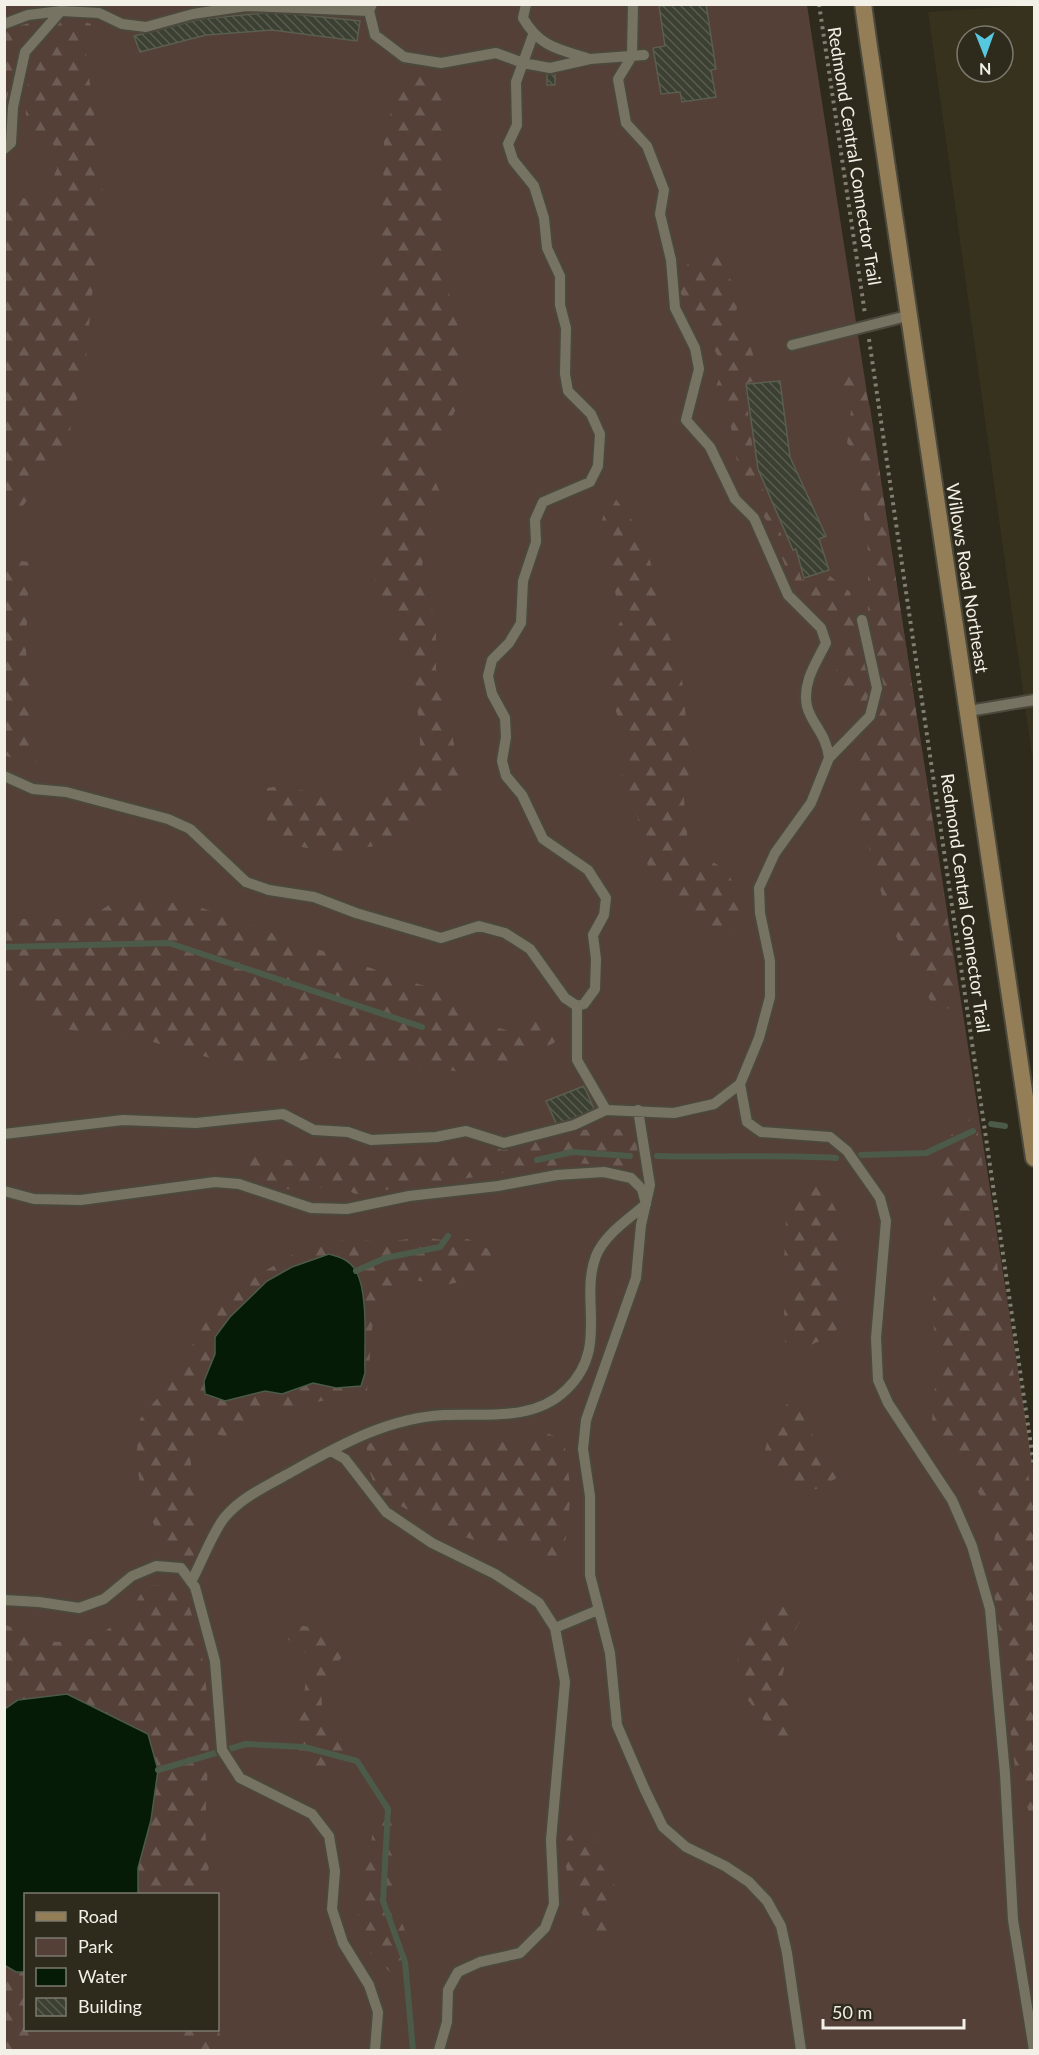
<svg xmlns="http://www.w3.org/2000/svg" width="1039" height="2055" font-family="Lato,sans-serif">
<defs>
<pattern id="forest-firs" width="22" height="20" patternUnits="userSpaceOnUse" patternTransform="scale(1.5)"><rect width="22" height="20" fill="#544036"/><path d="M5 1l3.5 6h-7zM16 11l3.5 6h-7z" fill="#6d5c53"/></pattern>
<pattern id="building-back-hatch" width="6" height="6" patternUnits="userSpaceOnUse" patternTransform="scale(1.5)"><rect width="6" height="6" fill="#3c4032"/><path d="M-1 5l2 2M0 0l6 6M5-1l2 2" fill="none" stroke="#595c50"/></pattern>
</defs>
<rect width="100%" height="100%" fill="#2e2a1c"/>
<path fill="#37321d" fill-rule="evenodd" d="M1034 5V770L928 12ZM967 36H1003V72H967Z"/>
<path fill="#544036" fill-rule="evenodd" d="M5 5H807L1034 1473V2050H5ZM26 1894H218V2030H26Z"/>
<path fill="url(#forest-firs)" d="M63 15 91 24 86 54 103 182 86 357 69 435 18 514 5 508V193L30 200 47 191 57 169 53 143 26 125C25 69 33 59 63 15Z
M39 20 19 49 5 106V30Z
M424 70 438 86 446 120 449 158 443 204V270L459 331 457 407 428 465 440 492 423 541 422 590 436 617V669L462 777 408 840 334 853 291 845 267 824 265 805 267 788 286 785 368 812 421 755 415 677 375 582 384 140 400 76Z
M709 249 721 253 729 278 741 290 735 316V335L749 342 761 379 744 384 756 473 788 551 793 553 802 580 830 576 850 592 872 687 865 710 834 675 846 653 837 624 789 576 769 524 741 483 728 411 712 397 724 366 678 289 683 268Z
M839 363 860 370 870 407 960 1003 937 1013 890 925 852 786 868 737 886 702 868 621V551L857 454 847 443 852 402 840 391Z
M611 493 644 536 658 593 653 603 680 659 691 769 683 787 689 856 709 860 726 870 737 890 745 921 740 934 708 925 657 893 649 872 638 818 620 781 632 751 611 699 606 644 625 615 617 602 602 520Z
M5 559 29 562 26 651 37 769 5 755Z
M118 899 191 904 410 982 456 993 464 1018 509 1031 548 1018 564 1032 554 1043 526 1056 464 1072 315 1056 279 1068 228 1063 149 1041 57 1028 5 988V919H88Z
M975 1114 1034 1513V1826L1016 1776 991 1567 995 1535 983 1500 957 1457 938 1436 932 1420 937 1365 932 1304 945 1232 934 1150Z
M630 1129 640 1146 632 1167 574 1163 356 1194C329 1182 313 1191 286 1189 271 1188 237 1172 227 1162L254 1156 298 1161 330 1152 395 1157 453 1154 524 1143 575 1130Z
M799 1183 825 1189 838 1214 842 1242 844 1314 834 1335 801 1349 785 1342 784 1311 790 1281 784 1262 787 1197Z
M424 1237 447 1241 468 1239 490 1250 493 1263C460 1289 445 1287 406 1278L389 1293 373 1318 367 1391 250 1417 225 1437 209 1431 189 1450 200 1527 195 1562 164 1555 140 1483 136 1459 140 1419 170 1383 209 1317 248 1281 302 1249 348 1239 385 1242Z
M796 1399 807 1426 820 1448 842 1458 840 1476 820 1488 791 1495 762 1463C771 1434 766 1414 796 1399Z
M543 1432 564 1439 571 1493 566 1537 558 1570 545 1569 531 1546C488 1551 449 1532 412 1512 403 1507 391 1502 384 1496 370 1484 366 1461 367 1444L391 1437 508 1440Z
M146 1585 183 1587 200 1641 210 1716 205 1830 209 1867 201 1894H26V2030H52L19 2050H5V1625L56 1642 92 1639 127 1617Z
M787 1598 801 1619 789 1642 779 1694 795 1711 792 1750 771 1747 766 1723 744 1695 737 1656 770 1607Z
M295 1625 330 1629 346 1650C326 1683 315 1683 326 1724L344 1737 343 1758 333 1774H316L299 1758 298 1730 310 1657 288 1639Z
M397 1802 393 1898 411 1947 391 1973 359 1941 358 1898 371 1845 375 1812Z
M580 1826 597 1836 598 1861 611 1879 617 1891 606 1910 613 1916 611 1930 601 1945C586 1929 555 1861 567 1839 570 1834 576 1830 580 1826Z
M218 2023 222 2050H187L184 2035 171 2030H218Z"/>
<path fill="#051b05" stroke="#4c5b49" stroke-width="1.5" d="M329 1254C340 1257 350 1260 356 1271 369 1294 364 1346 365 1373L361 1386 336 1388 313 1383 282 1394 265 1391 225 1401 205 1394 204 1381 215 1354V1337L230 1317 267 1281 292 1267Z
M67 1694 148 1734 158 1770 151 1820 138 1868V1894H26L25 1972H16L4 1965 5 1709 18 1700Z"/>
<g fill="none" stroke-linecap="round" stroke-linejoin="round">
<path stroke="#4c5b49" stroke-width="6" d="M4 947 169 943 422 1027
M991 1124 1005 1126
M861 1155 926 1153 973 1131
M657 1156C717 1158 777 1154 836 1158
M537 1160 572 1152 630 1156
M356 1271 385 1258 440 1247 448 1236
M158 1770 246 1744 304 1747 357 1761 388 1809 383 1901 405 1962 413 2050"/>
</g>
<path fill="url(#building-back-hatch)" stroke="#5a5e4e" stroke-width="1.5" d="M706 4 716 69 711 70 716 97 682 102 680 92 661 94 653 48 665 46 659 6Z
M274 12 360 21 357 41 272 30 206 35 140 52 134 36 201 19Z
M555 73V85H547V74Z
M780 381 790 457 826 536 819 539 829 570 804 578 796 549 793 550 758 469 746 384Z
M584 1086 594 1109 589 1111 591 1117 580 1121 579 1116 557 1125 546 1101Z"/>
<g fill="none" stroke-linecap="round" stroke-linejoin="round">
<defs>
<path id="service" d="M372 4 369 11 375 35 404 57 441 63 496 53 523 63 550 68 590 59 644 55
M526 4 523 18C539 46 557 49 587 58
M633 4 632 56 618 79 626 123 647 146 664 190 660 214 671 260 675 308 695 348 699 369 686 420 710 447 735 499 754 518 788 595 821 628 826 643C816 663 802 683 807 706 811 724 826 732 829 758
M4 24 28 15 61 11 99 13 122 24 146 27 193 14 246 6 369 11
M4 149 11 143 13 107 25 52 61 11
M792 345 907 316
M969 711 1034 700
M4 776 33 789 66 792 168 819 190 829 246 882 269 890 314 897 356 913 441 938 479 926 505 933 530 949 565 998 577 1006 584 1004 595 989 596 959 593 935 604 915 606 898 588 870 543 839 522 795 506 776 502 761 506 737 505 718 492 694 488 676 492 660 509 643 521 623 523 581 536 542 535 520 543 502 590 482 598 466 600 434 591 414 568 391 565 374 566 328 560 305V276L547 248 544 218 534 186 513 160 508 144 517 125 516 82 533 35
M577 1006V1060L606 1110
M740 1084 747 1122 761 1132 830 1137 847 1151 880 1198 886 1221 876 1338 878 1380 888 1403 952 1500 972 1546 990 1609 1005 1774 1013 1920 1034 2050
M638 1110 650 1185 641 1225 636 1278 586 1420 583 1449 590 1496V1575L610 1653 617 1725 645 1790 663 1827 686 1847 725 1866 749 1882 767 1901 781 1926 787 1953 801 2050
M4 1134 123 1120 196 1123 283 1114 314 1130 348 1132 371 1140 436 1137 466 1131 504 1143 574 1125 606 1110 674 1113 714 1104 740 1084 759 1038 770 997V961L760 913 759 888 775 853 811 803 829 758 870 716 877 688 862 620
M4 1191 34 1199 81 1200 215 1182 239 1184 311 1208 347 1209 409 1196 498 1186 557 1175 604 1172 631 1178 642 1189 646 1204C628 1220 605 1234 596 1256 579 1300 610 1348 566 1390 533 1422 485 1413 444 1415 385 1418 335 1448 284 1476 263 1488 241 1498 225 1517 213 1531 201 1564 191 1582
M331 1451 345 1459 386 1512 432 1543 495 1574 539 1603 555 1628 565 1682 551 1840 554 1904 545 1928 520 1953 480 1962 458 1972 448 1990 447 2022 439 2050
M4 1600 39 1602 79 1608 104 1599 132 1576 156 1566 181 1568 195 1587 215 1661 222 1750 240 1778 312 1814 329 1836 335 1871 332 1909 343 1943 369 1985 378 2012 375 2050
M555 1628 598 1610"/>
<path id="secondary" d="M863 4C917 389 978 773 1034 1158"/>
</defs>
<use href="#service" stroke="#4b483c" stroke-width="14"/>
<use href="#secondary" stroke="#4b483c" stroke-width="20"/>
<path stroke="#817e72" stroke-width="4" stroke-dasharray="3 4.5" stroke-linecap="butt" d="M819 4 865 314
M869 339 1034 1466"/>
<use href="#service" stroke="#777363" stroke-width="10"/>
<use href="#secondary" stroke="#947e58" stroke-width="16"/>
</g>
<g text-anchor="middle" dominant-baseline="central" stroke-width="5" stroke-linejoin="round" paint-order="stroke">
<g font-size="18" fill="#f2f0e7" stroke="#2e2a1c">
<text transform="translate(855 156) rotate(81)">Redmond Central Connector Trail</text>
<text transform="translate(968 578) rotate(81)">Willows Road Northeast</text>
<text transform="translate(966 903) rotate(82)">Redmond Central Connector Trail</text>
</g>
</g>
<rect width="1039" height="2055" fill="none" stroke="#f2f0e7" stroke-width="12"/>
<rect x="24" y="1893" width="195" height="138" fill="#2e2a1c" stroke="#7c796d" stroke-width="1.5"/>
<rect x="36" y="1912" width="30" height="9" fill="#947e58" stroke="#7c796d" stroke-width="1.5"/>
<text x="78" y="1923" font-size="18" fill="#f2f0e7">Road</text>
<rect x="36" y="1938" width="30" height="18" fill="#544036" stroke="#7c796d" stroke-width="1.5"/>
<text x="78" y="1953" font-size="18" fill="#f2f0e7">Park</text>
<rect x="36" y="1968" width="30" height="18" fill="#051b05" stroke="#7c796d" stroke-width="1.5"/>
<text x="78" y="1983" font-size="18" fill="#f2f0e7">Water</text>
<rect x="36" y="1998" width="30" height="18" fill="url(#building-back-hatch)" stroke="#7c796d" stroke-width="1.5"/>
<text x="78" y="2013" font-size="18" fill="#f2f0e7">Building</text>
<g transform="translate(985 54) rotate(179)"><circle r="28" fill="#2e2a1c" stroke="#7c796d" stroke-width="1.5"/>
<path d="M0-4.5L10 22L0 15L-10 22Z" fill="#56c9e1"/>
<text y="-9" font-size="16" font-weight="bold" text-anchor="middle" fill="#f2f0e7">N</text>
</g>
<path d="M823 2019v9h141v-9" fill="none" stroke="#f2f0e7" stroke-width="3"/>
<text x="832" y="2019" font-size="18" fill="#f2f0e7" stroke="#2e2a1c" stroke-width="4.5" paint-order="stroke">50 m</text>
</svg>
